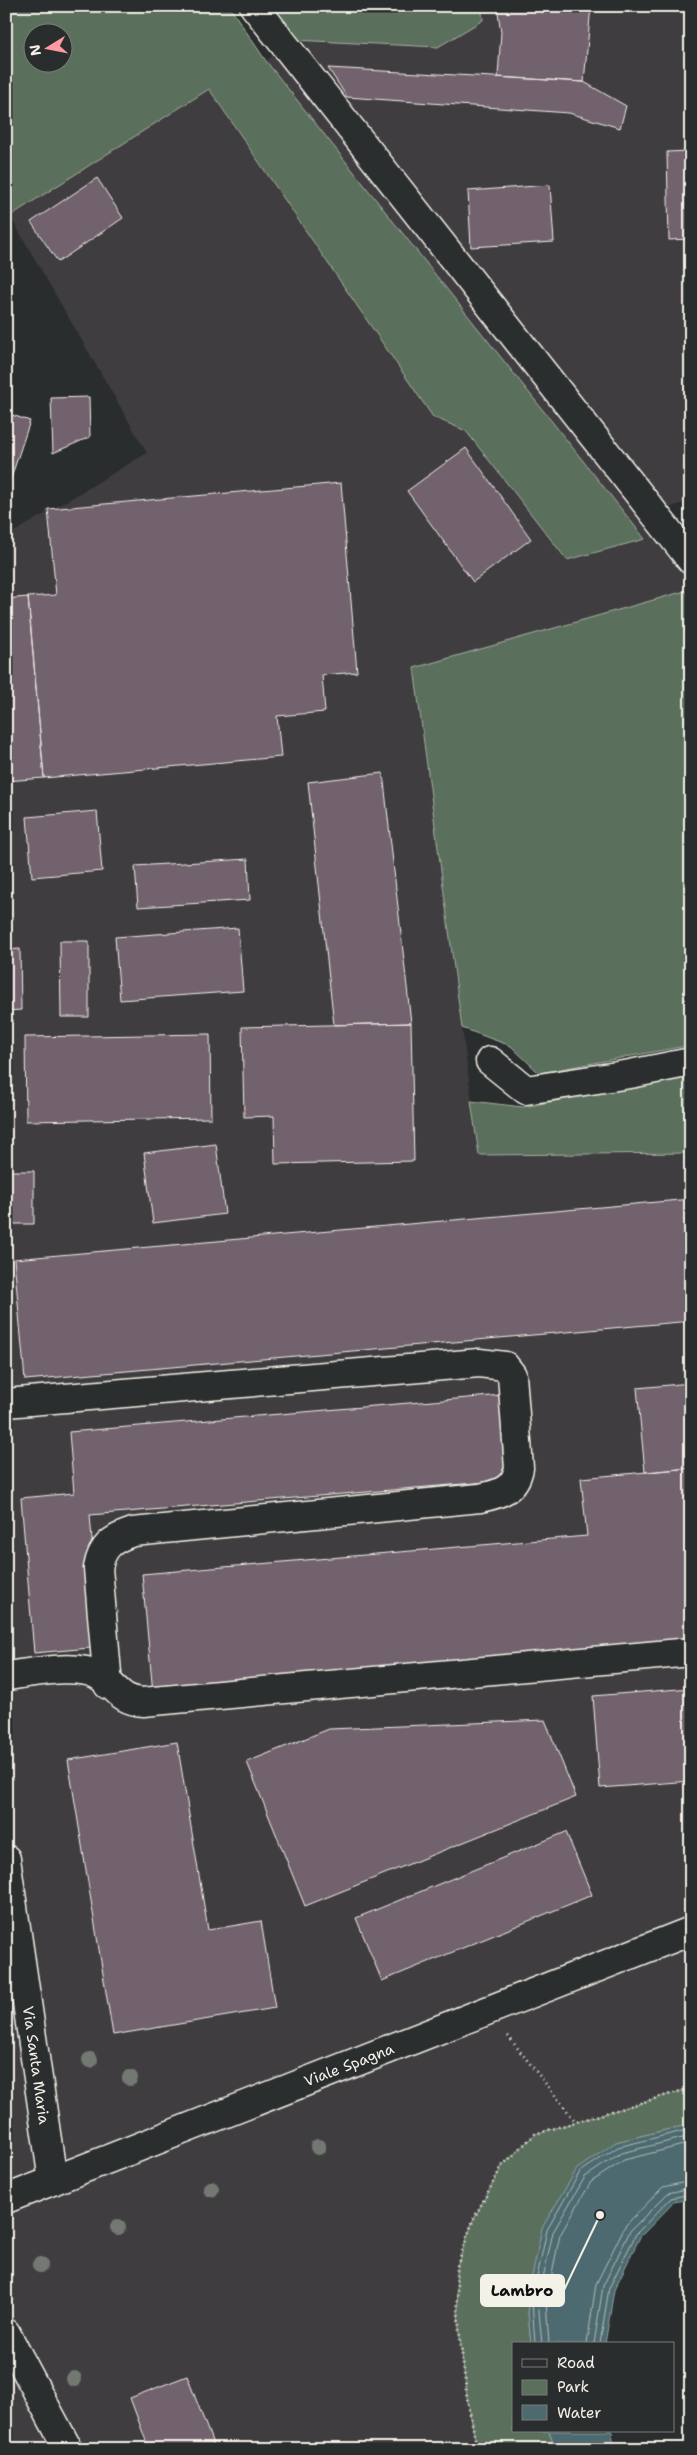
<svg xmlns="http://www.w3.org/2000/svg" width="697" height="2455" font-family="'Shantell Sans',sans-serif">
<rect width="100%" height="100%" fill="#2a2d2e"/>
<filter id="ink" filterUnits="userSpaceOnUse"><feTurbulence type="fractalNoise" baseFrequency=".02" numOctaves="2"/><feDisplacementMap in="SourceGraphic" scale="10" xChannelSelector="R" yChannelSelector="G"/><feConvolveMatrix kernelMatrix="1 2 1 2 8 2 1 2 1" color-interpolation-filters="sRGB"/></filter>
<g filter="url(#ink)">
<path fill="#3f3d41" d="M481 6H691V500L666 509 691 540V590L414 669 479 1155 691 1153V2088L535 2134 456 2269 459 2329 467 2397 477 2449H6V537L147 453 10 216 208 89 433 417 466 431 567 560 645 539 266 61 294 40 483 20Z"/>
<path fill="#5a705c" stroke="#a7b0a2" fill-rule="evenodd" d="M6 6H229L266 61 645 539 567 560 466 431 433 417 209 89 10 216 6 209ZM62 32V62H32V32Z
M269 6H481L483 20 438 47 294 40Z
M685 591 691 600V1045L539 1073 511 1046 462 1028 414 668Z
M691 1076V1153L479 1155 471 1101 523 1107Z
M691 2088V2124L616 2142 527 2301 531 2344H513V2431H549L556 2449H477L467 2397 459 2329 456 2269 473 2220 502 2166 535 2134Z"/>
<path fill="#4d6b6f" stroke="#90a19f" d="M691 2124V2199L674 2202 640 2237 614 2290 605 2344H531L527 2301 542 2228 577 2169 616 2142Z
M549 2431H612L614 2449H556Z"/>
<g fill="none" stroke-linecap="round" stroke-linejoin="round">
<path stroke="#b1bbb8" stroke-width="1" d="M535 2344 532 2301 547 2230 580 2172 618 2147 691 2129
M542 2344 538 2301 553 2232 585 2177 621 2153 691 2136
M549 2344 546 2302 560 2235 591 2182 624 2160 691 2143
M587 2344 596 2284 625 2226 663 2187 691 2181
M594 2344 603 2286 630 2231 668 2193 691 2188
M600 2344 609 2288 636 2234 671 2198 691 2194"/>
</g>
<path fill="#71626e" stroke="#f4f1e8" d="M497 6H591L584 82 498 77 501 32Z
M328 68 584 82 626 106 620 128 569 113 347 97Z
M691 151V239L669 240 667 152Z
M97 178 123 218 58 262 31 222Z
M550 185 554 242 471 247 468 191Z
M89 397 90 437 53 453 51 398Z
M6 413 30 421 11 478 6 477Z
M466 448 531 539 473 582 407 491Z
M341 483 357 672 322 675 325 712 277 716 281 757 44 778 28 597 56 595 48 509Z
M28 597 44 778 6 781V599Z
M383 773 411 1023 334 1025 308 782Z
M97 811 102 871 32 877 27 817Z
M248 859 250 900 138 907 135 866Z
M238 928 243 991 120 1000 115 937Z
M60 941H89V1017H61Z
M20 949 21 1010 6 1011V950Z
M411 1023 414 1161 275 1164 274 1116 244 1117 242 1027Z
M210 1034 211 1118 26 1121 25 1037Z
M216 1144 225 1214 153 1223 144 1153Z
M6 1171H34V1224H6Z
M691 1199V1321L25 1380 14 1259Z
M691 1383V1468L645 1472 637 1388Z
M503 1395 511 1480 90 1515 101 1647 34 1653 21 1498 74 1493 69 1432Z
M691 1468V1647L153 1693 142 1574 587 1536 581 1478Z
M691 1688V1781L600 1788 593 1696Z
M545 1720 576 1797 305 1906 247 1762 329 1729Z
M177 1742 208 1930 261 1921 275 2008 113 2035 68 1760Z
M566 1832 592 1895 382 1981 356 1918Z
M187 2376 215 2449H149L130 2398Z"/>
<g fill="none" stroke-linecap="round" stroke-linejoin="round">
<defs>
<path id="minor" d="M254 6 691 560
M490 1061 526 1090 630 1074 691 1062
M6 1403 479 1363 505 1366 512 1375 519 1468C515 1489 500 1494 480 1498L133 1532C112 1539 102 1546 98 1568L108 1685
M6 1676C30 1673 77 1663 98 1675 116 1685 119 1701 143 1702L691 1652
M6 1859 53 2181
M6 2199 691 1931
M6 2333 68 2449"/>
</defs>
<use href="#minor" stroke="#f4f1e8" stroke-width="31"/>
<path stroke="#f4f1e8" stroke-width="3" stroke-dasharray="1 4" stroke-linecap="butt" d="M508 2036 576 2122
M477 2449 467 2397 459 2329 456 2269 473 2220 502 2166 535 2134 691 2088"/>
<use href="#minor" stroke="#2a2d2e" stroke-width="28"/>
</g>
<g fill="#737972">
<circle cx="90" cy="2060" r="8"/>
<circle cx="130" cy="2078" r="8"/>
<circle cx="318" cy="2147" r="8"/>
<circle cx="211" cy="2189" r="8"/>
<circle cx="118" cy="2227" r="8"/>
<circle cx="40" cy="2265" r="8"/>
<circle cx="74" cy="2379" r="8"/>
</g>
</g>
<g text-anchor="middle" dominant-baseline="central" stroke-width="4.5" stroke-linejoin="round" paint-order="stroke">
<g font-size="15" fill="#f4f1e8" stroke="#2a2d2e">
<text transform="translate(36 2065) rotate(82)">Via Santa Maria</text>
<text transform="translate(349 2065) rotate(-21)">Viale Spagna</text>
</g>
</g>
<path fill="none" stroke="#f4f1e8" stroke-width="2" d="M600 2215L564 2290"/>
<circle fill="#f4f1e8" stroke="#2a2d2e" stroke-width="2" cx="600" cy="2215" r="5"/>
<rect fill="#f4f1e8" stroke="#f4f1e8" stroke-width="2" x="481" y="2275" width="83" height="31" rx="5"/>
<g font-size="16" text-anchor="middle" font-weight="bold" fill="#111">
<text x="522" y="2296">Lambro</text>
</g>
<rect width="697" height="2455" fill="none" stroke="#2a2d2e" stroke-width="25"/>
<rect x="12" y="12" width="672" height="2430" fill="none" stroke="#f4f1e8" stroke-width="2" filter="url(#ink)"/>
<rect x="512" y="2342" width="162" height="90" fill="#2a2d2e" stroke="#7b7b78"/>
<rect x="522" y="2359" width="25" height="8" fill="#2a2d2e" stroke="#7b7b78"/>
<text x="557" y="2368" font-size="15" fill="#f4f1e8">Road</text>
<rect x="522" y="2380" width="25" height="15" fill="#5a705c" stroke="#7b7b78"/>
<text x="557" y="2392" font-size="15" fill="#f4f1e8">Park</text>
<rect x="522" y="2405" width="25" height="15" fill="#4d6b6f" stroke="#7b7b78"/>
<text x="557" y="2418" font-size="15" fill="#f4f1e8">Water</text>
<g transform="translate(48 48) rotate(260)"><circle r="24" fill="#2a2d2e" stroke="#7b7b78"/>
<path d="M0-4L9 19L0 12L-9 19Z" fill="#ff9aa2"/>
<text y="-8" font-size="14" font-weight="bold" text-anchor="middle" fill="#f4f1e8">N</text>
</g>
</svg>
